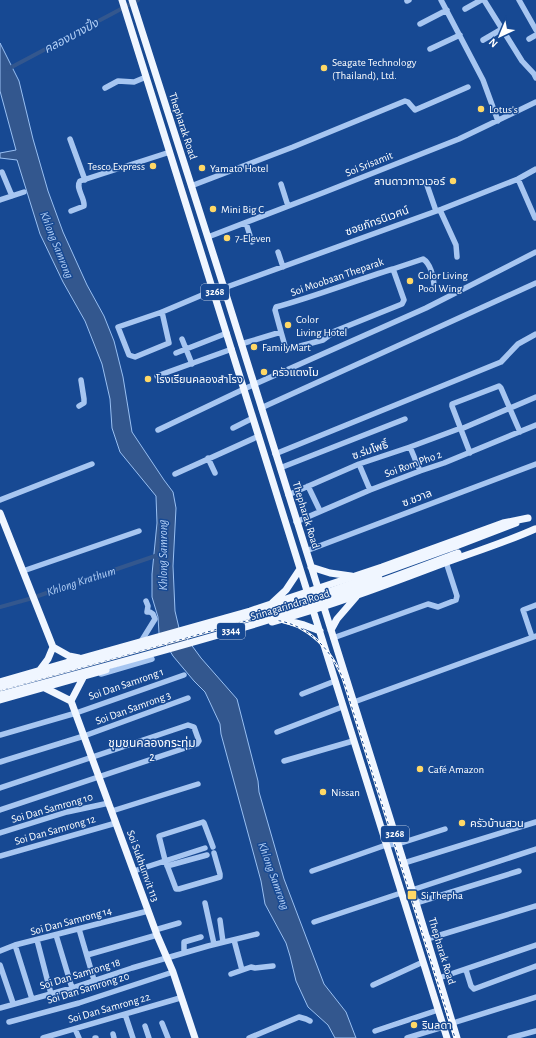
<svg xmlns="http://www.w3.org/2000/svg" width="536" height="1038" font-family="'Alegreya Sans','Noto Sans Thai',sans-serif">
<rect width="100%" height="100%" fill="#174993"/>
<path fill="#33578e" stroke="#99c0f3" d="M0 43 19 81 33 139 48 191 63 232 87 285 104 316 114 341 123 377 132 432 164 480 173 492 176 508 173 566 175 611 179 628 201 658 237 699 258 781 259 792 284 879 324 984 346 1012 356 1038H335L328 1025 308 1007 296 981 290 956 286 943 265 904 261 881 221 734 220 724 205 692 194 681 173 656 159 633 158 617 152 597V574L157 523 156 496 120 452 112 428 110 399 102 364 85 321 63 282 40 234 17 160 0 158V153L16 150 0 91Z"/>
<g fill="none" stroke-linecap="round" stroke-linejoin="round">
<path stroke="#33578e" stroke-width="4" d="M8 69 138 0
M0 607 29 599 158 555"/>
<path stroke="#a7c6f1" stroke-width="5.5" d="M441 0 483 80 498 121
M484 0 522 61 534 74 536 78
M519 0 536 30
M407 1 409 0
M465 9 481 0
M420 24 447 10
M529 39 536 35
M483 40 502 29
M430 49 460 35
M105 88 118 81 134 82 146 77
M70 139 85 180
M2 172 12 196
M518 179 535 218
M281 184 288 206
M427 185 436 211
M191 186 293 147 405 101 408 102 415 110 468 87
M0 200 24 192
M440 210 456 245 457 257
M71 211 84 206C85 197 75 189 80 181L170 152
M246 223 252 242
M208 237 325 192 459 139 536 102
M278 252 283 267
M393 269 423 259C430 263 434 277 434 285
M224 288 442 209 518 179 536 169
M162 312 169 343 135 357 129 355 118 327 162 312 214 290
M182 339 192 364
M241 344 281 332 275 310 276 307C316 296 354 281 393 269L404 300 402 304 335 331 323 340 289 349 285 346 281 332
M176 353 227 333
M157 376 232 349
M79 406 84 403V399L81 380
M261 408 536 283
M233 428 253 418
M461 429 536 397
M158 430 244 389 426 308 536 252
M410 447 420 471
M470 453 452 406V404L499 386 501 388 520 432
M275 454 501 362 518 344 536 334
M208 458 215 473
M359 464 370 490
M280 468 405 419
M175 474 259 436
M308 486 320 511
M288 495 359 464 410 447 461 428
M0 500 92 464
M296 522 370 490 420 471 444 463 536 425
M306 551 536 464
M23 571 139 531
M532 637 523 610 536 605
M333 638 428 604 438 607 456 600 457 596 446 562
M142 640 155 619 153 614 150 612H147L148 606 146 601
M101 674 152 659
M302 694 335 681
M354 702 536 636
M277 732 342 707
M0 735 76 713 184 675
M284 761 353 741
M0 762 84 736 188 698
M0 788 188 725 194 727 199 741 197 744 0 810
M112 811 198 784
M0 833 67 812 109 803
M213 847 204 823 203 822 159 836 165 860 176 889H179L220 877V874L214 853
M0 856 116 823
M404 863 536 822
M167 866 207 855
M134 871 205 848
M312 871 386 845 398 844 445 829
M412 890 536 849
M205 903 214 944
M416 903 519 871
M220 920 223 942
M314 922 401 893
M79 929 94 980
M155 930 179 923
M56 935 72 988
M427 939 536 906
M37 940 51 994
M234 940 242 970
M15 945 32 999
M0 951 15 945 148 911
M184 953V942L201 937
M87 955 157 935
M0 965 13 1003
M466 970 471 986 474 989 536 966
M231 974 251 967 255 968 273 966
M439 978 536 945
M373 985 423 962
M0 1008 72 988 132 968 208 946 257 934
M125 1014 133 1038
M9 1022 79 1003 173 972
M162 1023 168 1038
M453 1023 536 997
M145 1026 149 1038
M75 1029 79 1038
M375 1031 438 1010
M113 1034 114 1038
M43 1038 180 998
M95 1038H96
M249 1038 299 1017 306 1019 310 1021
M407 1038 443 1027
M510 1038 536 1031"/>
<path stroke="#f0f6ff" stroke-width="7" d="M122 0C233 345 336 693 447 1038
M132 0 224 288 404 863 457 1038
M0 513 53 647 69 656 79 658
M456 546 516 523
M311 567 330 573 351 576
M272 603 286 590 300 569
M261 618 379 578
M284 620 304 625 320 631
M272 622C331 606 389 584 447 562 477 551 506 542 535 529
M331 630 337 619 356 597
M39 671 48 659 53 647
M0 682 79 659 250 611 382 567 503 523 528 518
M43 687 71 701 157 935 173 972 195 1038
M0 700 106 670
M71 701 84 676"/>
<defs>
<path id="rail" d="M0 690 250 620C294 614 327 639 343 679L455 1038"/>
</defs>
<use href="#rail" stroke="#fff" stroke-width="2.5"/>
<use href="#rail" stroke="#174993" stroke-width="1" stroke-dasharray="3" stroke-linecap="butt"/>
<path stroke="#f0f6ff" stroke-width="7" d="M0 687 159 642 331 591 456 546
M0 695C92 670 184 646 275 618 337 599 397 576 458 553"/>
</g>
<g fill="#ffd866" stroke="#174993" stroke-width="1.5">
<circle cx="324" cy="68" r="4"/>
<circle cx="481" cy="109" r="4"/>
<circle cx="153" cy="166" r="4"/>
<circle cx="202" cy="168" r="4"/>
<circle cx="453" cy="181" r="4"/>
<circle cx="213" cy="209" r="4"/>
<circle cx="227" cy="238" r="4"/>
<circle cx="410" cy="281" r="4"/>
<circle cx="288" cy="325" r="4"/>
<circle cx="254" cy="347" r="4"/>
<circle cx="264" cy="372" r="4"/>
<circle cx="148" cy="379" r="4"/>
<circle cx="420" cy="769" r="4"/>
<circle cx="323" cy="792" r="4"/>
<circle cx="462" cy="823" r="4"/>
<rect x="407" y="890" width="10" height="10" rx="2"/>
<circle cx="414" cy="1025" r="4"/>
</g>
<g text-anchor="middle" dominant-baseline="central" stroke-width="3" stroke-linejoin="round" paint-order="stroke">
<g fill="#174993" stroke="#b9c8df" stroke-width="1">
<rect x="201" y="284" width="28" height="16" rx="3"/>
<rect x="217" y="623" width="28" height="16" rx="3"/>
<rect x="381" y="826" width="28" height="16" rx="3"/>
</g>
<g font-size="10" font-weight="bold" fill="#fff">
<text x="215" y="292">3268</text>
<text x="231" y="631">3344</text>
<text x="395" y="834">3268</text>
</g>
<g font-size="11" fill="#fff" stroke="#174993" text-anchor="start">
<text x="332" y="62">Seagate Technology<tspan x="332" dy="13">(Thailand), Ltd.</tspan></text>
<text x="489" y="109">Lotus's</text>
<text x="145" y="166" text-anchor="end">Tesco Express</text>
<text x="210" y="168">Yamato Hotel</text>
<text x="445" y="181" text-anchor="end">ลานดาวทาวเวอร์</text>
<text x="221" y="209">Mini Big C</text>
<text x="235" y="238">7-Eleven</text>
<text x="418" y="275">Color Living<tspan x="418" dy="13">Pool Wing</tspan></text>
<text x="296" y="319">Color<tspan x="296" dy="13">Living Hotel</tspan></text>
<text x="262" y="347">FamilyMart</text>
<text x="272" y="372">ครัวแตงโม</text>
<text x="156" y="379">โรงเรียนคลองสำโรง</text>
<text x="428" y="769">Café Amazon</text>
<text x="331" y="792">Nissan</text>
<text x="470" y="823">ครัวบ้านสวน</text>
<text x="421" y="895">Si Thepha</text>
<text x="422" y="1025">รินลดา</text>
</g>
<g font-size="11" fill="#fff" stroke="#174993">
<text transform="translate(183 126) rotate(72)">Thepharak Road</text>
<text transform="translate(369 164) rotate(-22)">Soi Srisamit</text>
<text transform="translate(377 221) rotate(-20)">ซอยภัทรนิเวศน์</text>
<text transform="translate(337 277) rotate(-19)">Soi Moobaan Theparak</text>
<text transform="translate(370 450) rotate(-19)">ซ.ร่มโพธิ์</text>
<text transform="translate(413 464) rotate(-20)">Soi Rom Pho 2</text>
<text transform="translate(417 498) rotate(-21)">ซ.ชวาล</text>
<text transform="translate(306 515) rotate(73)">Thepharak Road</text>
<text transform="translate(290 605) rotate(-17)">Srinagarindra Road</text>
<text transform="translate(126 684) rotate(-19)">Soi Dan Samrong 1</text>
<text transform="translate(133 708) rotate(-20)">Soi Dan Samrong 3</text>
<text transform="translate(52 808) rotate(-16)">Soi Dan Samrong 10</text>
<text transform="translate(55 830) rotate(-16)">Soi Dan Samrong 12</text>
<text transform="translate(143 866) rotate(70)">Soi Sukhumvit 113</text>
<text transform="translate(71 921) rotate(-15)">Soi Dan Samrong 14</text>
<text transform="translate(442 951) rotate(73)">Thepharak Road</text>
<text transform="translate(80 974) rotate(-17)">Soi Dan Samrong 18</text>
<text transform="translate(88 988) rotate(-17)">Soi Dan Samrong 20</text>
<text transform="translate(109 1008) rotate(-16)">Soi Dan Samrong 22</text>
</g>
<g font-size="12" font-style="italic" fill="#b3d0f7" stroke="#174993">
<text transform="translate(71 36) rotate(-28)">คลองบางปิ้ง</text>
<text transform="translate(57 245) rotate(68)">Khlong Samrong</text>
<text transform="translate(163 555) rotate(-90)">Khlong Samrong</text>
<text transform="translate(81 581) rotate(-18)">Khlong Krathum</text>
<text transform="translate(274 876) rotate(70)">Khlong Samrong</text>
</g>
<g font-size="12" fill="#fff" stroke="#174993">
<text x="152" y="743">ชุมชนคลองกระทุ่ม<tspan x="152" dy="14">2</tspan></text>
</g>
</g>
<g transform="translate(500 36) rotate(224)" stroke="#174993" stroke-width="3" paint-order="stroke">
<path d="M0-3L7 15L0 10L-7 15Z" fill="#ffffff"/>
<text y="-6" font-size="11" font-weight="bold" text-anchor="middle" fill="#ffffff">N</text>
</g>
</svg>
